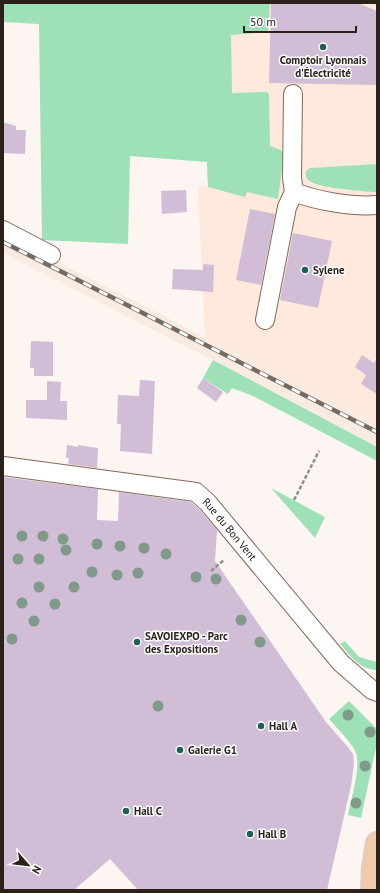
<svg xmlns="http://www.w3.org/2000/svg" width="380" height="893" font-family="'PT Sans',sans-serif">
<rect width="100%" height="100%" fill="#fcf5f2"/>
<path fill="#ffe8dc" d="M199 3H377V422L205 337 198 186H208Z"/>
<path fill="#f9eae2" d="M3 234 205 337 377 422V447L213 360 3 253Z"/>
<path fill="#9ee1b6" d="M3 3H270L268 32 231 35 232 93 267 92 269 94 270 146 281 150 284 154 278 199 247 192 245 197 208 187 207 162 130 156 128 244 42 240 39 24 3 22Z
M377 164V192H373C360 191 317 188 308 180 306 177 305 175 306 171L310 168Z
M213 360 377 447V461L253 396 232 388 228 394 203 378Z
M271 488 325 517 315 538Z
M345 641 359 657 377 662V670C359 669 351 656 340 644Z
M349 701 377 729V743L361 818 348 815C351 800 361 766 356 753 353 744 336 727 329 719Z"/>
<path fill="#d1bdd6" d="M271 3H358L377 11V85L269 83Z
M3 122 16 126V130H26L25 154 3 153Z
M186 190 187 212 162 214 161 191Z
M250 209 275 214 261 285 236 280Z
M293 233 332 241 318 308 280 300Z
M203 264 214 265 213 292 172 289 173 269 203 270Z
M31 341 53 342V376H34V368H30Z
M362 355 374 363 377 358V394L361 384 366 375 355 367Z
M203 378 223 392 216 402 197 388Z
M140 380 155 381 152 454 120 451 121 424H117L118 395 139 396Z
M47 381 61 382 60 401H67V420L26 418V400H47Z
M67 445 78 447V445L98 448 97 468 68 464 69 458H66Z
M3 477 98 489 97 520 118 521 119 492 191 502 200 510 217 530 215 561 326 722 347 746 353 754 354 764 351 786 327 890H138L110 859 74 890H3Z"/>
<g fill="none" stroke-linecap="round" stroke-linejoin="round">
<defs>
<g id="minor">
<path d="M294 192C317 201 352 207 377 205"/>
<path d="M3 230 51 255"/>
<path d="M265 320 287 207 294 192 292 178 293 94"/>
<path id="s1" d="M3 466 196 492 208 503 341 663 372 690 377 692"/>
</g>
<path id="major" d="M372 890 373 867 377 843"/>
</defs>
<use href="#minor" stroke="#84695b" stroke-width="20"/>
<use href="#major" stroke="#d5d2d1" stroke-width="24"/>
<path stroke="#978e8a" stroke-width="2.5" stroke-dasharray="4 2" stroke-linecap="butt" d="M294 500 319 451
M211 571 224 560"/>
<use href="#minor" stroke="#fff" stroke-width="18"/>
<use href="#major" stroke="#f0caac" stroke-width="22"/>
<defs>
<path id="rail" d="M3 242 377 432"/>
</defs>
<use href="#rail" stroke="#746b66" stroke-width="4.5"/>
<use href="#rail" stroke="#fff" stroke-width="3" stroke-dasharray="9" stroke-linecap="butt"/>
</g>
<g fill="#7f9a88">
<circle cx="22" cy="536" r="5.5"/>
<circle cx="43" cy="536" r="5.5"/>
<circle cx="63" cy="539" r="5.5"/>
<circle cx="97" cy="544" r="5.5"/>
<circle cx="120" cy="546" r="5.5"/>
<circle cx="144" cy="548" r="5.5"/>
<circle cx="66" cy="550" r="5.5"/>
<circle cx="166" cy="554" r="5.5"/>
<circle cx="18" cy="559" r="5.5"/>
<circle cx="39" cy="559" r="5.5"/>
<circle cx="92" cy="572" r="5.5"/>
<circle cx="138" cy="573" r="5.5"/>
<circle cx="117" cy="575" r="5.5"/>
<circle cx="196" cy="577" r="5.5"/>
<circle cx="216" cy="579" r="5.5"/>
<circle cx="39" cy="587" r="5.5"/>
<circle cx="74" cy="587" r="5.5"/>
<circle cx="22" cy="603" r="5.5"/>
<circle cx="55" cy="604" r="5.5"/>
<circle cx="241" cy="620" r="5.5"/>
<circle cx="34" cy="621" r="5.5"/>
<circle cx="12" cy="639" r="5.5"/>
<circle cx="260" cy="642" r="5.5"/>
<circle cx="158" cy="706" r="5.5"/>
<circle cx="348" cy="715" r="5.5"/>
<circle cx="370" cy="732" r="5.5"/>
<circle cx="365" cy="766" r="5.5"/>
<circle cx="356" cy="803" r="5.5"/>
</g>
<g fill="#1d6254" stroke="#fff" stroke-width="1.5">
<circle cx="323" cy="47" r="4"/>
<circle cx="305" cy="270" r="4"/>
<circle cx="137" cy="642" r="4"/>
<circle cx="261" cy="726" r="4"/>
<circle cx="180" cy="750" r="4"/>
<circle cx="126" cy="811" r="4"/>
<circle cx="250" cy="834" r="4"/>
</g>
<g text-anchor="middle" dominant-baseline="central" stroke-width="3" stroke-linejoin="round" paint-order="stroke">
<g font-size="11" font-weight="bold" fill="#2b201a" stroke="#fff" text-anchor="start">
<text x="323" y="60" text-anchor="middle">Comptoir Lyonnais<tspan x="323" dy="13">d'Électricité</tspan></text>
<text x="313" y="270">Sylene</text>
<text x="145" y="636">SAVOIEXPO - Parc<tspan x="145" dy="13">des Expositions</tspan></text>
<text x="269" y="726">Hall A</text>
<text x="188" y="750">Galerie G1</text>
<text x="134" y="811">Hall C</text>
<text x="258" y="834">Hall B</text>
</g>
<g font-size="11" fill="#2b201a" stroke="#fff">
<text stroke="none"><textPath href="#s1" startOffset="245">Rue du Bon Vent</textPath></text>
</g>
</g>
<rect width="380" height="893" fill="none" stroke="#2b201a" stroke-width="8"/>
<g transform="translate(28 865) rotate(118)" stroke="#ffffff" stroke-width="3" paint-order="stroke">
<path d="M0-3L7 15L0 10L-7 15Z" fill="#2b201a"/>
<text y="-6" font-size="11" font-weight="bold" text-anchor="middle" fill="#2b201a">N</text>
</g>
<path d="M244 26v6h112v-6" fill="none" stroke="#2b201a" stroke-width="2"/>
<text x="250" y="26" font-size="12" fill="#2b201a" stroke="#ffffff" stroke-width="3" paint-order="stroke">50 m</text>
</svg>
